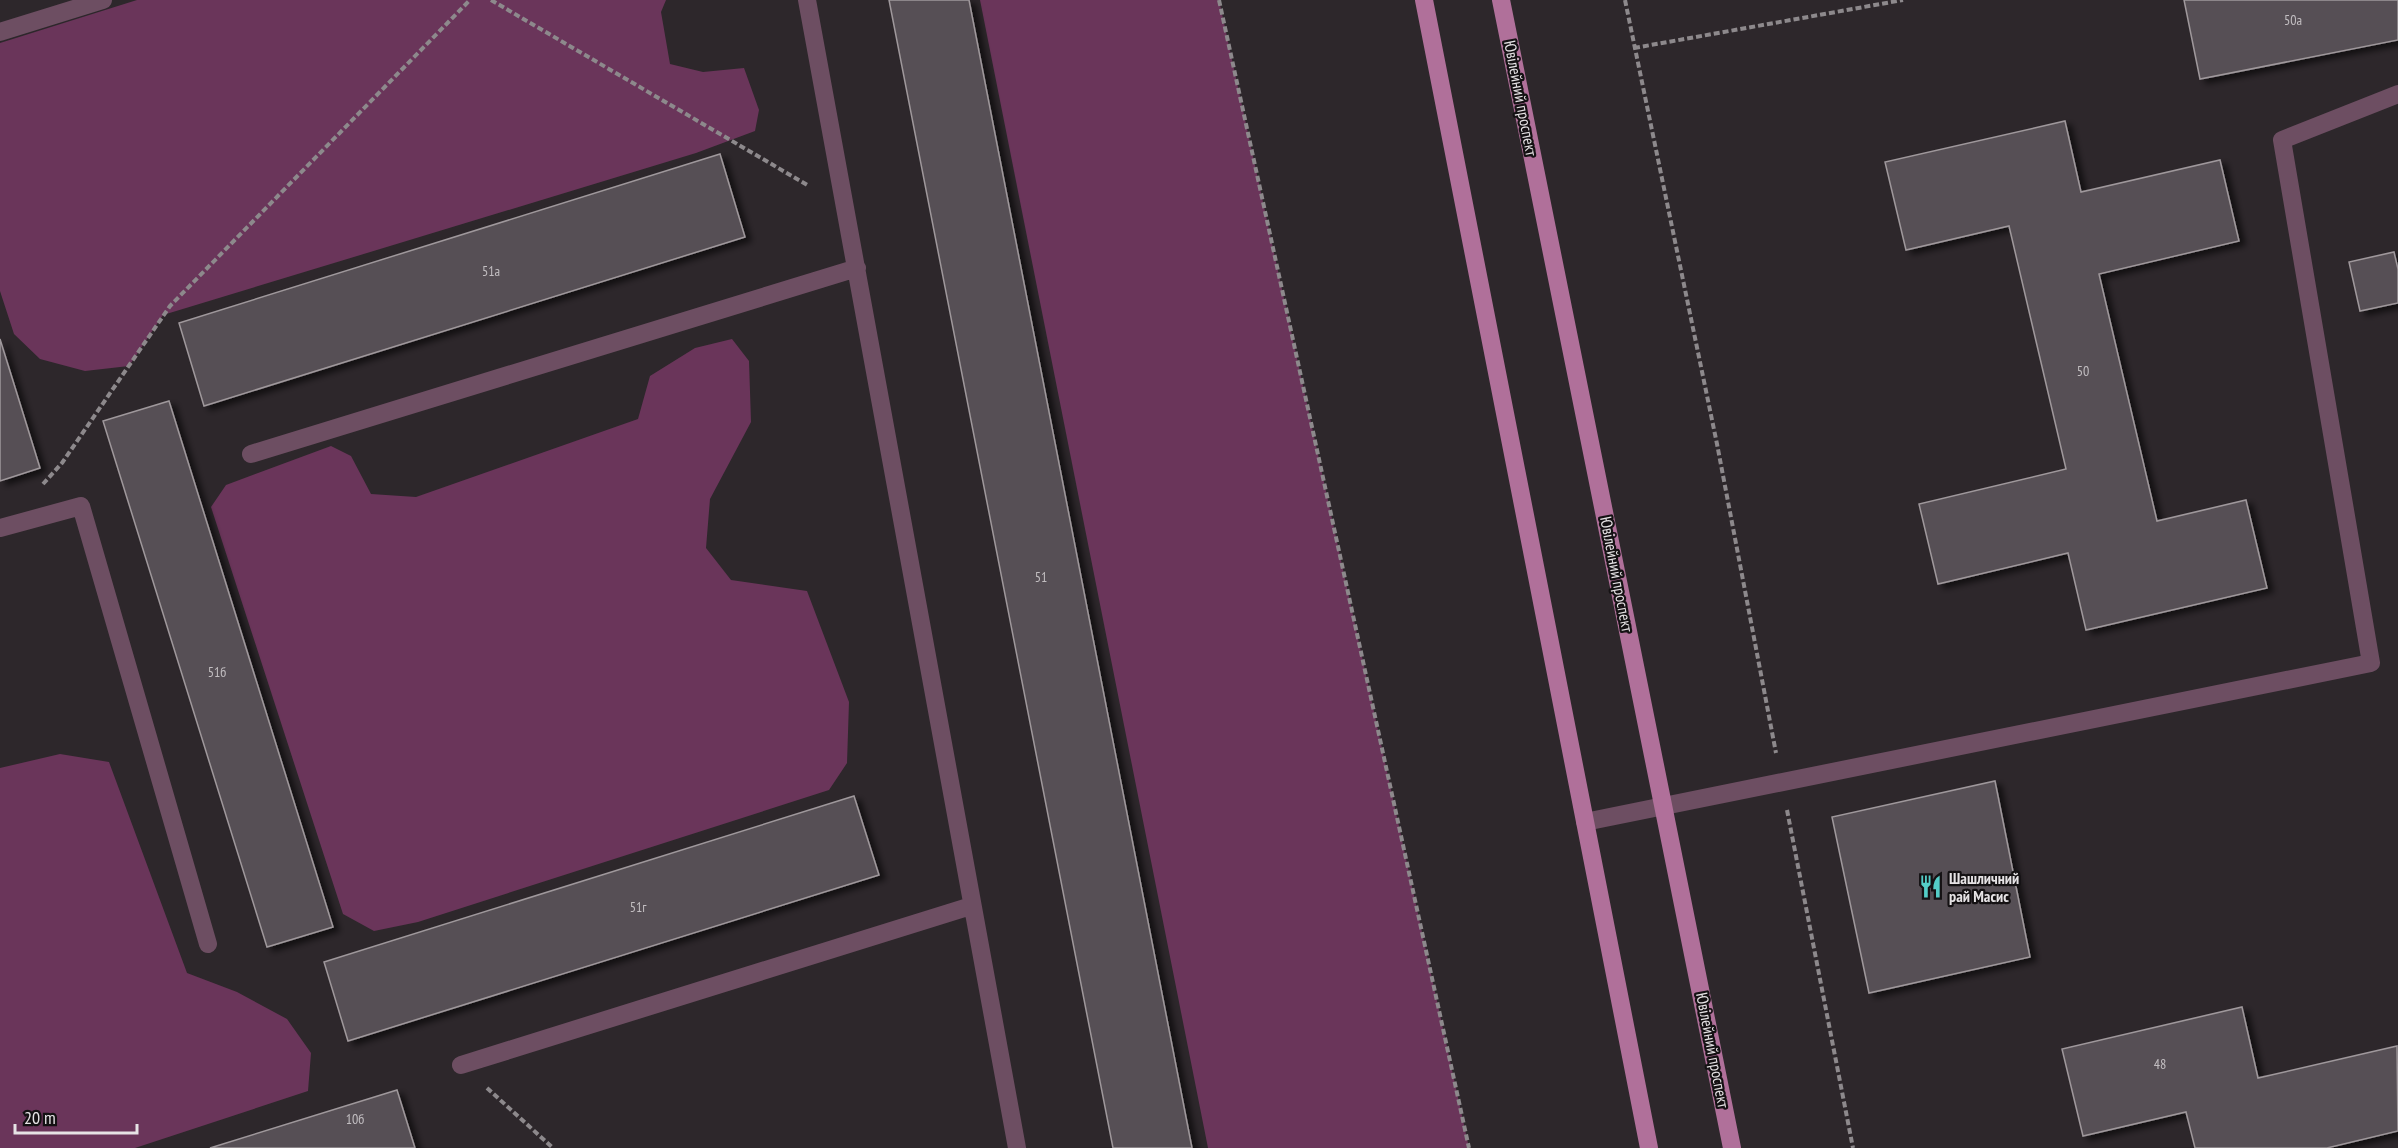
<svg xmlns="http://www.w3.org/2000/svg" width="2398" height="1148" font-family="'PT Sans Narrow',sans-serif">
<defs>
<filter id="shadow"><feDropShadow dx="6" dy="4" stdDeviation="3" flood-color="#0009"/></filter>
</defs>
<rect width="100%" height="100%" fill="#2d272b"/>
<path fill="#6a355a" d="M137 0H666L661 12 670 64 703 72 744 68 759 110 755 131 696 153 163 315 129 366 85 371 40 359 14 334 0 291V43Z
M980 0H1219L1469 1148H1208Z
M732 339 749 361 751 422 710 499 706 548 731 580 807 591 849 702 847 763 829 790 418 922 374 931 343 914 211 507 226 485 331 446 351 456 371 494 416 497 638 419 650 376 695 348Z
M60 754 109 762 187 973 237 992 287 1019 311 1053 308 1091 135 1148H0V768Z"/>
<path fill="#575054" stroke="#9f989c" stroke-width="1.5" filter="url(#shadow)" d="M889 0H969L1192 1148H1113Z
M2184 0H2398V40L2200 79Z
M2065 121 2081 192 2220 160 2239 241 2099 274 2157 521 2246 500 2267 588 2086 630 2068 553 1938 584 1919 504 2066 469 2009 226 1906 250 1885 162Z
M720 154 745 237 204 406 179 323Z
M2394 252 2398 269V303L2360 311 2349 262Z
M0 339 40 468 0 481Z
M169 401 333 927 267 947 103 421Z
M1995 781 2030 957 1869 993 1832 817Z
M854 796 879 875 348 1041 324 962Z
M2242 1007 2258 1078 2397 1046 2398 1131 2327 1148H2195L2186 1112 2083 1136 2062 1049Z
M397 1090 415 1148H210Z"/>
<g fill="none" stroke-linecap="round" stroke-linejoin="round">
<path stroke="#8d898c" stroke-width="4" stroke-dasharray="6 3" stroke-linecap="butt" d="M491 0 809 186
M1219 0 1469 1148
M1625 0 1717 444 1776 753
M1634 48 1903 0
M43 484 62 463 170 306 470 0
M1787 810 1853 1148
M487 1088 553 1148"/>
<path stroke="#6d4e62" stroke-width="18" d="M807 0 1017 1148
M0 32 103 0
M251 454 857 268
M0 528 81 506 208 944
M1585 822 2371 663 2282 140 2398 94
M461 1065 971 906"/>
<path stroke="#b0709a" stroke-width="18" d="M1424 0 1649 1148
M1501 0 1732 1148"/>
</g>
<defs>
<symbol id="restaurant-bare" viewBox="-9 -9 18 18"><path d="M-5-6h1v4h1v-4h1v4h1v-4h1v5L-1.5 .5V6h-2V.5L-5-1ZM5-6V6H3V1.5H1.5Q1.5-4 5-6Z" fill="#54cdc7" stroke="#141113" stroke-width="2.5" paint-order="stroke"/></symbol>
</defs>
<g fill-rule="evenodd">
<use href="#restaurant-bare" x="1914" y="870" width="33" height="33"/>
</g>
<g text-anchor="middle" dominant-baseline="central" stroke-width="4.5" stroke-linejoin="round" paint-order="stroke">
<g font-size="14" fill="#c2bec1">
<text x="2293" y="20">50а</text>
<text x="491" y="271">51а</text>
<text x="2083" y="371">50</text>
<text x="1041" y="577">51</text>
<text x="217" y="672">51б</text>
<text x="638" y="907">51г</text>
<text x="2160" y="1064">48</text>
<text x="355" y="1119">10б</text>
</g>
<g font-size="16" fill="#e6e3e5" stroke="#141113">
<text transform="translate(1521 98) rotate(79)">Ювілейний проспект</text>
<text transform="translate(1617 574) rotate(79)">Ювілейний проспект</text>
<text transform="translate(1713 1050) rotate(79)">Ювілейний проспект</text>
</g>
<g font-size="16" font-weight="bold" fill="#e6e3e5" stroke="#141113" text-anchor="start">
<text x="1949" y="878">Шашличний<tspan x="1949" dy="18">рай Масис</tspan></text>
</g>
</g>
<path d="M15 1124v9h122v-9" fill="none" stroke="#e6e3e5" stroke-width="3"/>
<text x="24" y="1124" font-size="18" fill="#e6e3e5" stroke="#141113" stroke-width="4.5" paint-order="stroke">20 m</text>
</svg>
